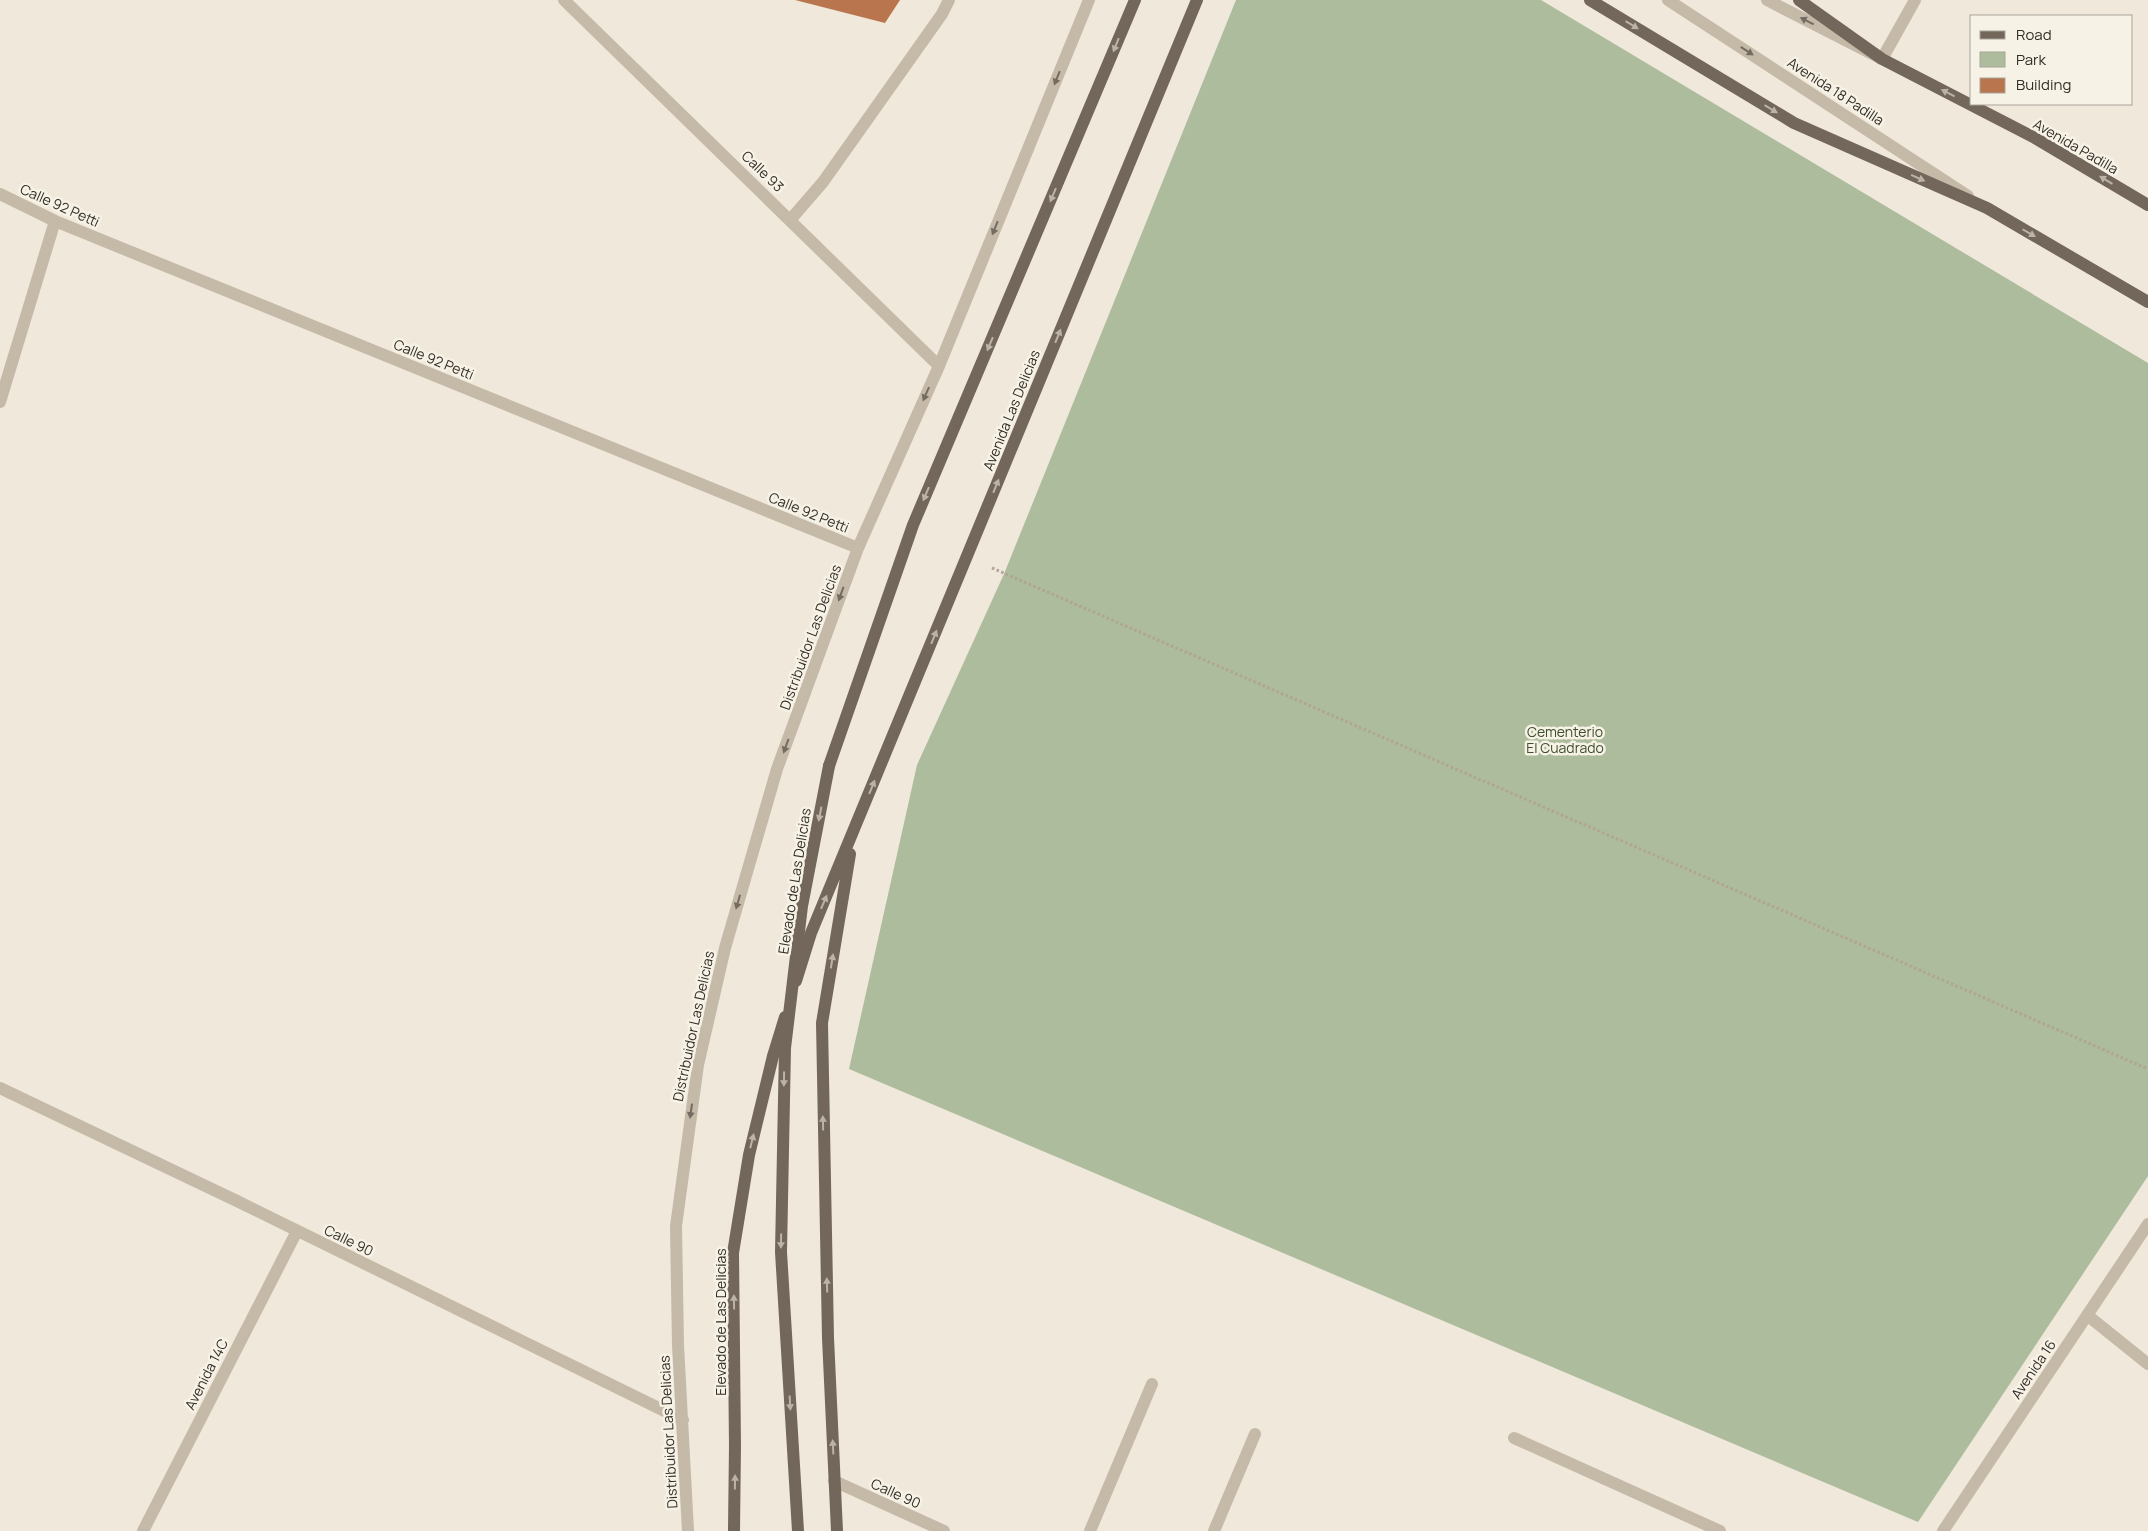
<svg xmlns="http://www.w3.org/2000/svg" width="2148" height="1531" font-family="Manrope,sans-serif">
<rect width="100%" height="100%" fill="#efe8db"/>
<path fill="#adbc9c" d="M1236 0H1541L2148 363V1176L1918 1522 849 1069 917 765 1004 574Z"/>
<path fill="#b9764e" d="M795 0H900L885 23Z"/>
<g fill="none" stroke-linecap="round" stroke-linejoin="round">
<path stroke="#b1a492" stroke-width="3" stroke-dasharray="2.5 2.5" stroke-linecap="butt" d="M992 568 2148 1069"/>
<path stroke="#c5b9a8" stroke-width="12" d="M564 0 939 366
M1668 0 1968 196
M1767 0 1882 59 1915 0
M0 194 55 221 858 548
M791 219 823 182 942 14 949 0
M0 402 55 221
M0 1088 237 1201 683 1420
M2087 1315 2148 1364
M1514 1438 1720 1531
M834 1481 944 1531
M143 1531 297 1231
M688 1531 678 1345 676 1226 698 1065 725 948 777 769 858 548 939 366 1089 0
M1090 1531 1152 1384
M1214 1531 1255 1434
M1943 1531 2148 1224"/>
<path stroke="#73665a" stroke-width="12" d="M1590 0 1794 123 1987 208 2148 302
M1799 0 1882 59 2035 138 2148 205
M829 766 913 525 1135 0
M796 981 811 933 1197 0
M734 1531 735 1445 733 1253 749 1155 773 1056 785 1017
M837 1531 828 1338 822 1023 850 854"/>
<path stroke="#73665a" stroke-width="12" d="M798 1531 781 1252 785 1048 802 906 829 766"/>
</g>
<defs><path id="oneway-solid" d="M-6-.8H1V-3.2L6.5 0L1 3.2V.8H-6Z" transform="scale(1.25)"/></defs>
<g fill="#756c61">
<use href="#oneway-solid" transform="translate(1807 21) rotate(-153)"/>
<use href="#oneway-solid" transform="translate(1747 51) rotate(33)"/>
<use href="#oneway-solid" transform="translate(1057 78) rotate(112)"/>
<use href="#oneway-solid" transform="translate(995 228) rotate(112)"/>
<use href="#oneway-solid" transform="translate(926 394) rotate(114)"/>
<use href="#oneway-solid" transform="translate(841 594) rotate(110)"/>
<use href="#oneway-solid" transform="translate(786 746) rotate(110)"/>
<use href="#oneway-solid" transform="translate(738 902) rotate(106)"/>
<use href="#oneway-solid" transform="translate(691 1111) rotate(98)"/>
</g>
<g fill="#bcb3a7">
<use href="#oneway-solid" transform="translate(1632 25) rotate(31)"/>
<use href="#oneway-solid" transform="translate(1116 45) rotate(112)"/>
<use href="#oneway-solid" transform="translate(1948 93) rotate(-153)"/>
<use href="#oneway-solid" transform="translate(1771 109) rotate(31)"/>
<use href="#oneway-solid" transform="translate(1918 178) rotate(24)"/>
<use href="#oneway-solid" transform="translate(2106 180) rotate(-149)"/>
<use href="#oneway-solid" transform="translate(1053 195) rotate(113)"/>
<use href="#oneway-solid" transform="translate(2029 233) rotate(30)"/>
<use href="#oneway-solid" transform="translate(1058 336) rotate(-68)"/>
<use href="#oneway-solid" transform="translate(990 344) rotate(113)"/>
<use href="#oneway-solid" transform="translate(996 486) rotate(-68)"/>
<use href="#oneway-solid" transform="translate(926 494) rotate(113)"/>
<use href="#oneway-solid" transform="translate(934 637) rotate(-68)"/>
<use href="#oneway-solid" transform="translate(872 787) rotate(-68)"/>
<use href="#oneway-solid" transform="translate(820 814) rotate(101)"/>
<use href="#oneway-solid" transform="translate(824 902) rotate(-67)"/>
<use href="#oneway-solid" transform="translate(832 961) rotate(-81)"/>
<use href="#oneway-solid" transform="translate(784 1079) rotate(91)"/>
<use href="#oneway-solid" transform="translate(823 1123) rotate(-91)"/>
<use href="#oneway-solid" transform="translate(752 1141) rotate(-76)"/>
<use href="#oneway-solid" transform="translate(781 1241) rotate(91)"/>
<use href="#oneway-solid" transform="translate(827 1285) rotate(-92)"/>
<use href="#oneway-solid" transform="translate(734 1302) rotate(-91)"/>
<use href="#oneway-solid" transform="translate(790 1403) rotate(87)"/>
<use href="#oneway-solid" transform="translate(833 1447) rotate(-93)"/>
<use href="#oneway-solid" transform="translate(735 1482) rotate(-89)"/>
</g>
<g text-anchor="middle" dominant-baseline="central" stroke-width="5" stroke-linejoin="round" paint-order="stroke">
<g font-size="14" fill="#332d27" stroke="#f7f2e6">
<text transform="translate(1836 91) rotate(33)">Avenida 18 Padilla</text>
<text transform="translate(2076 146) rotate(30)">Avenida Padilla</text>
<text transform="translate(763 171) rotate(44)">Calle 93</text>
<text transform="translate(60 205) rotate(24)">Calle 92 Petti</text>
<text transform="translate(434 359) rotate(22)">Calle 92 Petti</text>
<text transform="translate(1011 410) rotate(-68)">Avenida Las Delicias</text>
<text transform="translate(809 512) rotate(22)">Calle 92 Petti</text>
<text transform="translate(810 637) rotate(-70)">Distribuidor Las Delicias</text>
<text transform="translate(794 881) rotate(-81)">Elevado de Las Delicias</text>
<text transform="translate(693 1026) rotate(-78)">Distribuidor Las Delicias</text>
<text transform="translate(349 1240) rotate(26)">Calle 90</text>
<text transform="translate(720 1322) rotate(-90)">Elevado de Las Delicias</text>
<text transform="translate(2033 1369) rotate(-56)">Avenida 16</text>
<text transform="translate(206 1374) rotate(-63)">Avenida 14C</text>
<text transform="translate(668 1432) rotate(-93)">Distribuidor Las Delicias</text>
<text transform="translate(896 1493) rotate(24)">Calle 90</text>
</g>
<g font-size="14" fill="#3e4f2e" stroke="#f7f2e6">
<text x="1565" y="731">Cementerio<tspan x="1565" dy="16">El Cuadrado</tspan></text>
</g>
</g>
<rect x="1970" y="15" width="162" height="90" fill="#f7f2e6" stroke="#a9a39a"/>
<rect x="1980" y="31" width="25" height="8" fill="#73665a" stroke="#a9a39a"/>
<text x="2016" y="40" font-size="15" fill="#332d27">Road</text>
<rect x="1980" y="52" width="25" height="15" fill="#adbc9c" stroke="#a9a39a"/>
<text x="2016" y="65" font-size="15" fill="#332d27">Park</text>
<rect x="1980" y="78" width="25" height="15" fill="#b9764e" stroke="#a9a39a"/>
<text x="2016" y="90" font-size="15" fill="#332d27">Building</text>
</svg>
